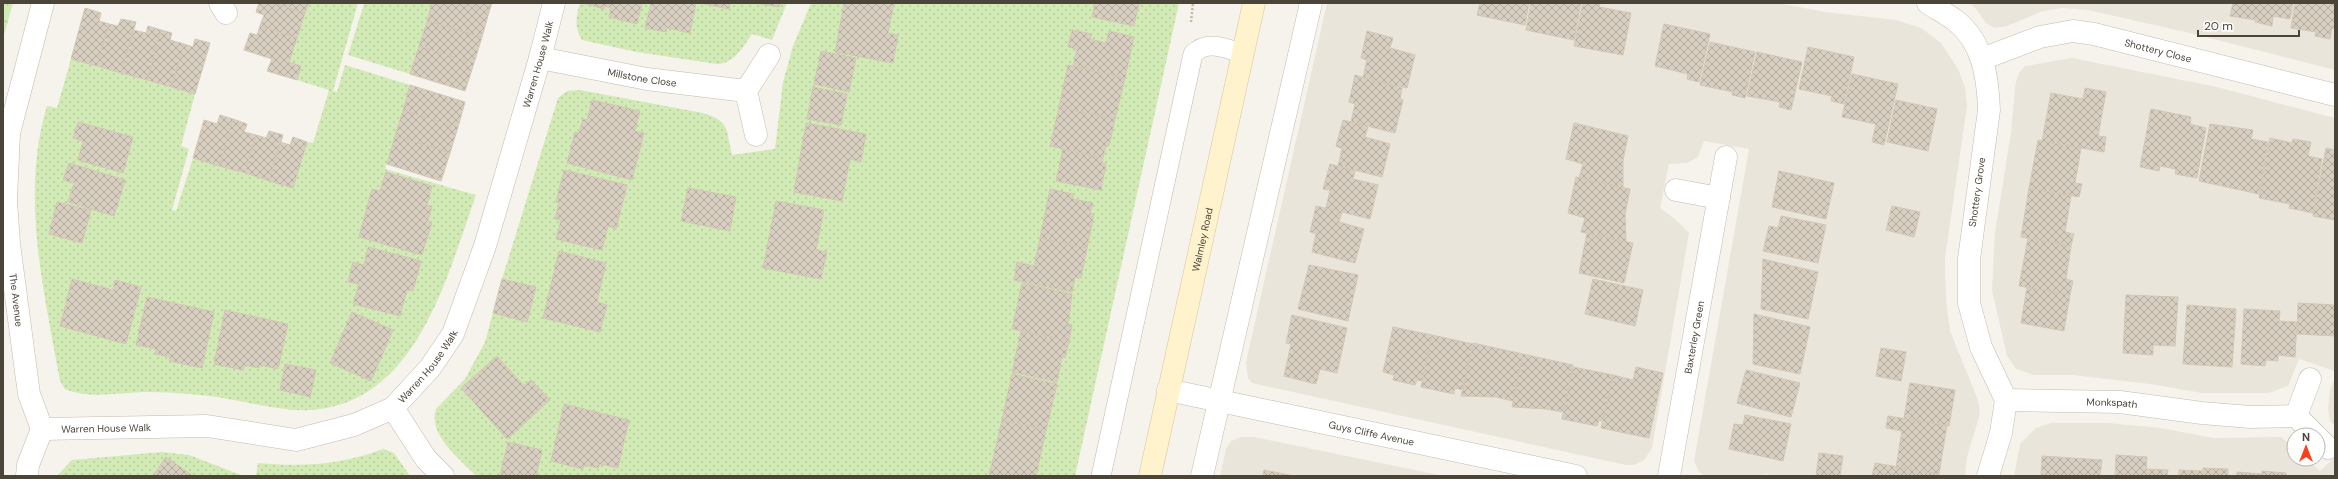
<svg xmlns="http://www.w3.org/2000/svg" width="2338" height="479" font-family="'DM Sans',sans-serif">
<defs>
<pattern id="forest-crowns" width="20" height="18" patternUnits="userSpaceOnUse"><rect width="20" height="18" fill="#d2eab5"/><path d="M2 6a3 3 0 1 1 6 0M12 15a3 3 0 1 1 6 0" fill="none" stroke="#b6ca9c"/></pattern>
<pattern id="garden-dots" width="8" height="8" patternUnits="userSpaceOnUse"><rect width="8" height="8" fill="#d2eab5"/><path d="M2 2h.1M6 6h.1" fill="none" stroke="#b6ca9c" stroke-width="1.8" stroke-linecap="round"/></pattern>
<pattern id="building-cross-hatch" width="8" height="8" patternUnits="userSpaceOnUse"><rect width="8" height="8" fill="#d8cfc1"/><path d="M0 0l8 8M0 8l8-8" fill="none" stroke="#b1aa9e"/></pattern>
</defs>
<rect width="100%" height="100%" fill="#f6f3ec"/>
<path fill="#eae5da" d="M1327 3H1778L1825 12 1896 20 1921 28 1941 43 1958 69 1965 87 1967 106 1945 258 1946 299 1950 331 1978 400 1980 414 1967 457 1965 476H1776L1766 474 1763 476H1704L1699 472 1694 461 1749 149 1704 141 1698 157 1687 163 1669 164 1660 208 1675 219 1689 233 1652 448 1644 460 1634 465H1626L1252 383 1248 378 1246 362Z
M1969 3H2335V70L2194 34 2088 10 2062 8 2043 11 2007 26 1995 28 1986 23 1976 9Z
M2072 58 2217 87 2335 118V371L2299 359 2288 386 2269 393H2202L2150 384 2072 375H2034L2016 369 2007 356 1992 290 1995 232 2011 133 2015 87 2018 74 2025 66Z
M2335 379V426L2330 421 2328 409 2330 389Z
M2051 423H2107L2161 428 2213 438 2281 437 2294 448V459H2306L2320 471 2335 457V476H2014L2020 444 2036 428Z
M1241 437H1254L1444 476H1220L1226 449 1231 441Z"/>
<path fill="url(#forest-crowns)" d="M3 3H13L3 39Z"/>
<path fill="url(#garden-dots)" d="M309 3H358L333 91 337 92 345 65 410 85 385 169 476 195C447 276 417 403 311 410 275 412 237 398 200 395 182 393 162 392 143 392 117 393 89 399 65 389L60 381C44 291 20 195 47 106L57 108 71 59 195 94 181 146 189 149 172 210 176 211 193 158 293 188 307 142 313 143 329 90 297 80 301 66 289 62Z
M361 3H432L410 74 348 55 364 4Z
M580 3H787L772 40 752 34C743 47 735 63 717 64L637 52 582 40C574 27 576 17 580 3Z
M811 3H1179L1075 476H477L472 472C457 456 428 434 436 409L465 379 485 342 502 279 558 98 567 91 580 90 703 113C731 122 726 130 732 155L775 149 783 82 793 46Z
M383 449 394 453 410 476H256L258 463C301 467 342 465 383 449Z
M162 452 189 455 244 476 58 475 72 460Z"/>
<path fill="url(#building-cross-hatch)" stroke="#d3c7b4" d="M259 3H273L305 13 297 38 260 26 264 15 256 12Z
M273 3H309L305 13Z
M432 3H460L489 12 482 37 427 21Z
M460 3H492L489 12Z
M583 3H642L637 24 609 17 611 8 605 6 604 9Z
M651 3H696L690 33 667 28 666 32 645 28Z
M700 3H730L729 9Z
M755 3H780L779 7Z
M844 3H894L888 33 898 35 893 63 835 52Z
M1095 3H1139L1134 26 1092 17Z
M1480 3H1529L1525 25 1477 15Z
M1531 3H1581L1574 40 1526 30Z
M1583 3H1600L1599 7 1631 13 1623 55 1574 46Z
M2233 3H2293L2290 19 2273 16 2272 26 2255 22 2256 20 2230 16Z
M2295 3H2335V29L2332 28 2330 39 2315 36 2316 32 2291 28Z
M85 8 101 13 99 21 109 24 97 66 71 59Z
M121 19 136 22 121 73 97 66 109 24 118 26Z
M427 21 482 37 474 63 419 46Z
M1664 24 1710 34 1699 82 1687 79 1688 74 1655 66Z
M148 26 161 30 147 80 121 73 133 30 146 33Z
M260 26 297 38 289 62 301 66 297 80 267 71 272 59 244 50 250 33 257 35Z
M161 30 172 33 170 40 184 44 171 87 147 80Z
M1072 30 1092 34 1090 39 1106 43 1109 31 1134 37 1125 78 1073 66 1077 49 1068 47Z
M1367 31 1393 38 1390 48 1415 55 1407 88 1363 78 1367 60 1361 58Z
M195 39 210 43 195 94 171 87 184 44 193 47Z
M1710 42 1755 52 1745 98 1732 95 1733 92 1700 85Z
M419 46 474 63 465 91 410 74Z
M1808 47 1854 57 1844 104 1831 101 1832 96 1799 89Z
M821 51 856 58 849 92 814 84Z
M1757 52 1802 62 1791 110 1779 107 1780 102 1747 96Z
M1068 65 1125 78 1115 119 1059 107Z
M1852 74 1898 84 1884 145 1872 142 1876 124 1842 117Z
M1355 75 1402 88 1400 99 1403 100 1395 133 1351 122 1355 104 1349 102Z
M410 85 465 102 458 127 403 110Z
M813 87 847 94 841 125 807 119Z
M2085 88 2106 92 2098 136 2106 137 2104 152 2042 141 2051 93 2083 99Z
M592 100 640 111 635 131 644 133 632 180 567 163 575 132 579 133 583 119 587 120Z
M1896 100 1937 109 1928 151 1887 142Z
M1059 107 1115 119 1109 146H1106L1103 158 1050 146Z
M2151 109 2191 117 2190 124 2206 128 2197 178 2175 174 2176 169 2160 166 2159 171 2140 167Z
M403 110 458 127 450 153 395 136Z
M220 115 233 119 219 166 193 158 204 120 217 124Z
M233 119 247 124 244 132 256 135 245 173 219 166Z
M1343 120 1368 126 1365 137 1390 144 1382 177 1338 166 1342 149 1336 146Z
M78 122 133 137 123 173 78 160 83 141 73 138Z
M806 123 866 134 861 162 850 159 842 201 794 192Z
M1574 123 1628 136 1623 160V188L1579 178 1583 164 1566 159Z
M2210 124 2253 130 2251 139 2268 142 2259 194 2199 181Z
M269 131 283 135 269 181 245 173 256 135 266 138Z
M395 136 450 153 441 181 387 164Z
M293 137 307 142 293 188 269 181 280 142 290 145Z
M2270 138 2292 143 2293 139 2311 142 2308 156 2322 159 2313 213 2289 208 2290 204 2259 198Z
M2038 140 2081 148 2075 183 2082 184 2079 197 2029 188Z
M2326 148 2335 150V220L2313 216Z
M1063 149 1103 158 1102 163 1106 164 1101 190 1056 181Z
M69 163 125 180 114 216 68 202 74 183 63 180Z
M1330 164 1355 171 1353 179 1378 185 1370 219 1326 208 1330 190 1323 189Z
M564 170 627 185 616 229 608 226 602 250 556 239 561 220 555 219 559 203 556 202Z
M1779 171 1834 183 1826 219 1772 207Z
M386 172 432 186 427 205 432 206 428 221 432 222 422 255 359 237 372 189 380 191Z
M1576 177 1630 189 1625 214 1626 242 1581 232 1585 218 1568 213Z
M688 188 736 197 730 231 681 221Z
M2029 188 2071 196 2065 232 2074 234 2071 246 2021 237Z
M1050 189 1073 194V199L1093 203 1090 213 1094 214 1087 248 1040 238Z
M776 201 824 210 816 250 827 252 821 279 763 268Z
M57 202 91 210 82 243 49 234Z
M1316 206 1342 212 1339 222 1364 229 1355 263 1312 252 1316 234 1310 232Z
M1892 206 1920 212 1914 237 1886 230Z
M1781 216 1826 225 1818 263 1763 251 1769 226 1778 228Z
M1587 233 1633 243 1624 283 1579 273Z
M1040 238 1087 248 1081 278 1075 277 1072 292 1014 280 1017 262 1034 266Z
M2028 238 2071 246 2066 279 2073 281 2070 295 2019 286Z
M368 247 421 261 413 291 407 290 400 316 353 304 359 284 348 282 353 262 364 265Z
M559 251 606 263 597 302 607 305 600 332 543 318Z
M1763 259 1818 272 1808 319 1761 309Z
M1309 265 1358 275 1348 321 1298 309Z
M72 279 113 290 115 280 141 287 126 344 60 326Z
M502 279 536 287 527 322 493 313Z
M1593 279 1643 290 1635 326 1585 314Z
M1022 283 1072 294 1068 324 1072 325 1069 341 1012 329Z
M2027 287 2070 295 2064 331 2021 323Z
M2126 295 2178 297 2175 346 2153 345V355L2123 353Z
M147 297 214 312 202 368 169 361 170 357 155 354 156 349 136 345Z
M2298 303 2335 305V336L2297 334Z
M2187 305 2236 309 2232 367 2183 364Z
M2244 309 2280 311 2279 321 2297 322 2295 357 2278 355V361L2266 360 2265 366 2241 364Z
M225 310 288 324 278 369 260 365 259 368 244 365 243 370 214 364Z
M352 312 393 330 371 381 330 363Z
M1754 314 1810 327 1800 374 1753 364Z
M1292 315 1347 328 1337 373 1320 369 1316 384 1284 376 1291 344 1286 343Z
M1393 327 1432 335 1422 381 1417 380 1415 385 1393 380 1394 375 1383 372Z
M1021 331 1069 341 1065 358 1062 357 1057 382 1012 372Z
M1432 335 1473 344 1463 390 1455 388 1454 394 1421 387Z
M1473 343 1523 354 1513 401 1496 397 1461 396Z
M1881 348 1906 352 1901 381 1876 376Z
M1523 354 1573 365 1563 412 1546 409 1512 407Z
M497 356 524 386 531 380 550 400 507 439 461 388Z
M285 364 316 370 310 397 280 390Z
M1573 367 1613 375 1603 421 1599 420 1597 426 1562 419Z
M1636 367 1663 373 1649 438 1601 428 1613 375 1633 380Z
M1746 370 1800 383 1791 417 1737 403Z
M1012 374 1057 384 1046 430 1002 420Z
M1910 383 1955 390 1949 426 1904 418Z
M564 404 629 420 618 468 600 464 598 468 584 465 583 469 551 461Z
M1745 415 1791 424 1783 461 1729 449 1734 424 1743 425Z
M1888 416 1947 425 1939 474 1896 467 1902 431 1886 428Z
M1002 420 1046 430 1036 476H989Z
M508 442 542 450 536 476 500 475Z
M1819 453 1843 456 1840 476H1816Z
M2116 455 2147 457 2146 469 2168 470 2167 476H2115Z
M2042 456 2102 460 2100 476H2041Z
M166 457 193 476H153Z
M1875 463 1939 474V476H1872Z
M2203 468 2228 469V476H2179V470L2203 471Z
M1264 470 1294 476H1263Z
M2262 471 2286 473V476H2237V472L2262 474Z"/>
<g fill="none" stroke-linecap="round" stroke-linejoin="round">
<defs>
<path id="service" d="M1101 476 1193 54C1208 39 1225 49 1243 53"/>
<g id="minor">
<path d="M220 3 226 13"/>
<path d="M1928 3C1937 9 1947 14 1956 21 1983 42 1988 78 1989 110L1969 259V303L1981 347 2006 400"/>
<path id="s1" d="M540 58 647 79 746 91"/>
<path id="s2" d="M1982 59 2040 37 2073 31 2094 34 2335 95"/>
<path d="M756 135 746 91 769 55"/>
<path d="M1676 190 1719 198"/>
<path d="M2310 379 2296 416 2315 435"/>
<path id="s3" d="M1168 390 1576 476"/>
<path id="s4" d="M2006 400 2120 402 2202 413 2250 417 2296 416"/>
<path d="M393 408 426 459 443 476"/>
<path id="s5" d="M42 429 207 426 296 440 354 425 393 408 430 368 453 334 485 246 540 58 554 3"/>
<path d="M2318 438 2328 448"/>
<path d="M27 476 28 465 42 429 29 394 9 244 6 200 9 133 43 3"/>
<path d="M1202 476 1311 3"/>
<path id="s6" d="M1669 476 1726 157"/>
<path d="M1988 476 2001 433 2006 400"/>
</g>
<g id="secondary">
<path id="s7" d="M1150 476 1254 3"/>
</g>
</defs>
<use href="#service" stroke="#c2bbae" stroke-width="20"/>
<use href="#minor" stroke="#c2bbae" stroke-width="23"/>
<use href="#secondary" stroke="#d6c79b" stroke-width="23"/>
<path stroke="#c4b79f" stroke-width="2.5" stroke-dasharray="2 2" stroke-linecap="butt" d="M1191 22 1193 3"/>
<use href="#service" stroke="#fff" stroke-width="19"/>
<use href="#minor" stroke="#fff" stroke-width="22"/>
<use href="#secondary" stroke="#fff3cd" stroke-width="22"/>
</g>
<g text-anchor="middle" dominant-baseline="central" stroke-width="4" stroke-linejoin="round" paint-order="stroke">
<g font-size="10" fill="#4b4439" stroke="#fff">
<text stroke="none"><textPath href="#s2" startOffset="183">Shottery Close</textPath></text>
<text stroke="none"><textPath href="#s5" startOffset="736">Warren House Walk</textPath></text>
<text stroke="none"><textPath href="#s1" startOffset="104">Millstone Close</textPath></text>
<text transform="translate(1977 192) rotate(-82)">Shottery Grove</text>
<text stroke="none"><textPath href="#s7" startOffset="242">Walmley Road</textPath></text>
<text transform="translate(16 300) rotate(83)">The Avenue</text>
<text stroke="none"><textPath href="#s6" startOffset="141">Baxterley Green</textPath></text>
<text stroke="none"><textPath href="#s5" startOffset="412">Warren House Walk</textPath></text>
<text stroke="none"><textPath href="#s4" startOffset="106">Monkspath</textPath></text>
<text stroke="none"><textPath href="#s5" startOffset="64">Warren House Walk</textPath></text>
<text stroke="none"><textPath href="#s3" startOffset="208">Guys Cliffe Avenue</textPath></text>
</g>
</g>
<rect width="2338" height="479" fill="none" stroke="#4b4439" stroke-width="8"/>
<g transform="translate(2306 447)"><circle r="19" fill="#ffffff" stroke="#b7b4b0"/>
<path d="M0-3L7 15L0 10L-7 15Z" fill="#fc3f1d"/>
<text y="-6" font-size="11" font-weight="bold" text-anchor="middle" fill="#4b4439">N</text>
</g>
<path d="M2198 30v6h101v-6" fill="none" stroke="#4b4439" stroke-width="2"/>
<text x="2204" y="30" font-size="12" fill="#4b4439" stroke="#ffffff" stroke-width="3" paint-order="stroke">20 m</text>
</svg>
